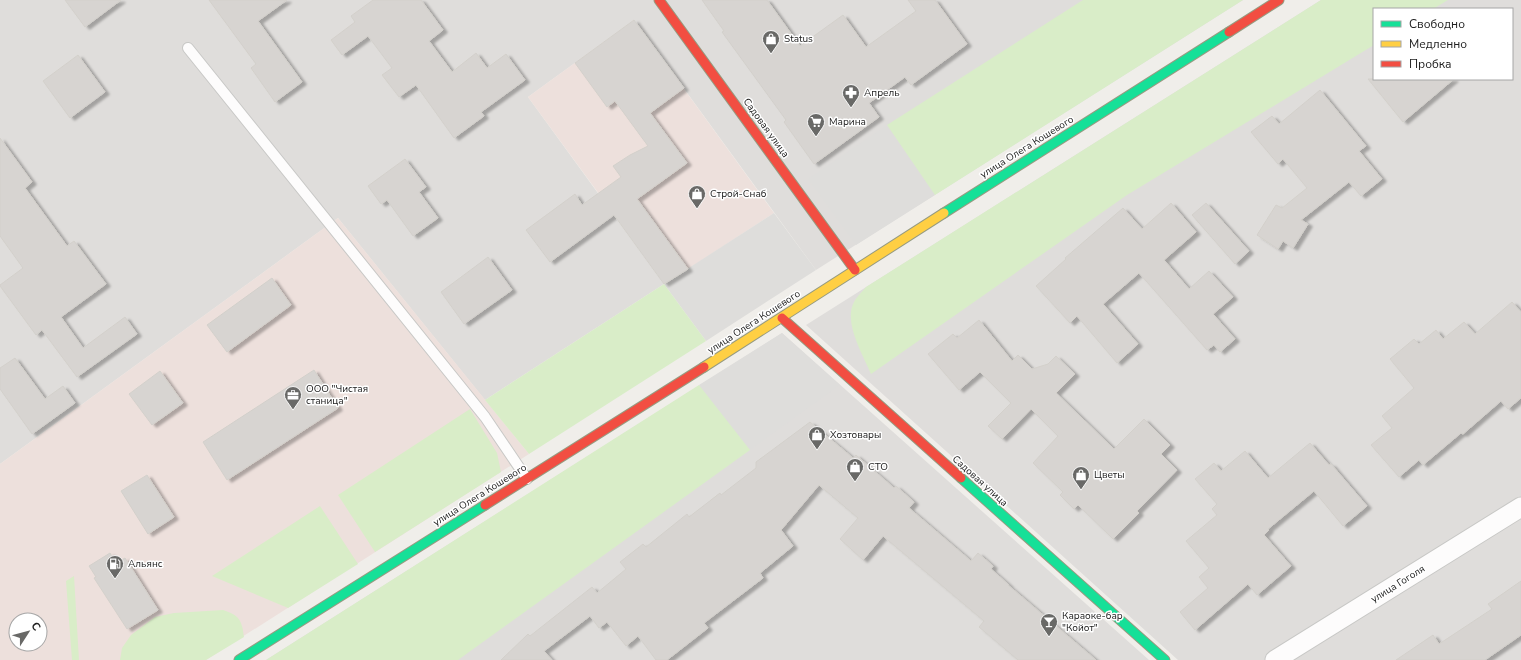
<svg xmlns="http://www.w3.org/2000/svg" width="1521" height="660" font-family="'Nunito Sans',sans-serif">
<defs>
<filter id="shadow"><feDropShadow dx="4.5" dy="2.5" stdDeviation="1" flood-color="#0004"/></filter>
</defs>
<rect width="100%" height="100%" fill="#f0eeea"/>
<path fill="#dfdddb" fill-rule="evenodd" d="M0 0H1243L816 270 634 20 528 97 664 284 485 400 338 218 0 464Z
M1321 0H1521V660H1178L806 325ZM1374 9H1512V79H1374Z
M782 333 1149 660H266Z"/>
<path fill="#ede0dc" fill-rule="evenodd" d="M634 20 774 213 665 284 528 97Z
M338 218 529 454 206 660H0V464ZM16 620H40V644H16Z"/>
<path fill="#dedddb" d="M887 125 935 195 856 245 808 179Z
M774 213 816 270 706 341 664 284Z
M782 333 840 385 750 450 699 385Z"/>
<path fill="#d9edc8" d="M1083 0H1243L935 195 887 125Z
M1321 0H1448L1433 9H1374V45L1127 195 871 374C863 355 843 322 854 302 857 296 863 291 866 287Z
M664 284 706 341 529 454 485 400Z
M699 385 750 450 458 660H266Z
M470 409 497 453 501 472 375 552 338 495Z
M320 506 358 564 288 608 212 576Z
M74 576 79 660H72L66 581Z
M223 610C239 615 242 620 244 637L206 660H120L122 648 131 635 155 617 174 613Z"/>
<path fill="#d7d4d1" stroke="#d3d0cb" filter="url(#shadow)" d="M65 0H121L85 27Z
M209 0H287L258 21 302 82 275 102 251 68 256 64Z
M373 0H421L443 30 429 41 452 72 476 53 487 68 506 54 525 80 481 112 484 116 454 138 416 85 399 97 382 75 392 68 368 36 342 55 331 40 355 22 351 16Z
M702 0H767L800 46 843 15 866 47 916 11 908 0H935L967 44 911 85 905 77 869 103 879 117 814 164 784 122 786 120 722 32 724 31Z
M634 20 684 88 650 113 687 163 637 199 688 269 664 284 614 215 550 262 526 230 575 194 582 205 621 177 613 166 630 155 648 146 615 101 607 107 575 63Z
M78 55 105 92 70 118 43 81Z
M1368 79H1454L1403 122Z
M1320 90 1366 146 1359 151 1382 179 1361 196 1349 182 1301 220 1308 224 1293 248 1283 241 1278 249 1257 235 1276 205 1282 208 1307 188 1283 159 1278 164 1251 132 1272 116 1279 124Z
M0 138 32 182 25 188 67 246 74 241 106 284 61 317 83 348 125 317 137 334 77 377 42 330 36 335 0 286V285L23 268 0 236Z
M405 159 426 187 419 192 438 218 413 236 387 200 381 204 368 186Z
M1171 203 1196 232 1164 260 1189 289 1209 271 1233 297 1213 314 1235 339 1220 352 1214 345 1207 350 1139 273 1103 304 1138 344 1117 363 1077 316 1070 323 1036 286 1066 259 1065 258 1123 208 1142 229Z
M1206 203 1249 251 1235 264 1192 215Z
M488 257 512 290 464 324 441 292Z
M272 278 291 305 227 352 207 325Z
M1512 302 1521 312V398L1508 409 1501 401 1463 434 1461 433 1423 465 1419 460 1399 477 1371 445 1392 428 1382 416 1414 388 1390 359 1414 339 1419 344 1436 330 1443 339 1464 322 1475 334Z
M979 320 1012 361 1018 355 1032 369 1048 364 1056 356 1075 374 1056 393 1114 449 1144 419 1170 445 1161 454 1177 470 1137 511 1139 513 1113 539 1078 505 1074 509 1060 495 1063 492 1033 463 1058 436 1031 409 1002 439 988 426 1011 403 980 372 959 390 928 354 953 334 957 338Z
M15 358 45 399 63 386 75 403 32 434 0 389V368Z
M314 370 338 408 227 480 203 442Z
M160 371 183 403 152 425 129 394Z
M810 422 853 458 856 455 894 488 896 486 914 502 909 508 971 561 978 553 993 566 991 569 1009 585H1008L1096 660H1018L979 627 984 621 883 536 863 560 840 539 858 518 819 485 781 530 793 546 760 573 763 578 704 623 708 628 667 660H656L638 636 626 646 607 622 599 628 590 616 544 651 552 660H501L528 634 530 636 592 587 597 593 626 569 620 562 643 544 646 547 687 514 689 517 720 493 721 495 756 468V462Z
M1310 443 1329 465 1331 464 1367 506 1343 526 1314 491 1268 529 1269 530 1264 535 1291 566 1257 595 1248 584 1195 630 1180 612 1208 588 1199 577 1209 568 1186 541 1217 515 1212 509 1217 504 1195 479 1214 463 1221 471 1245 451 1268 478Z
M147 475 174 517 148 534 121 491Z
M110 553 116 563 125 558 158 610 127 629 94 578 96 577 89 566Z
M1521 581V635L1485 660H1396L1433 635 1439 644 1492 609 1488 604Z"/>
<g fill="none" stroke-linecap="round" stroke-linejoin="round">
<defs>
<path id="lane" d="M188 48 485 417 527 479"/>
<path id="street" d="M1275 660 1521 507"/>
<path id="fast" d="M944 213 1229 32
M961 478 1165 660
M239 660 485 505"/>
<path id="slow" d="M704 367 944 213"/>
<path id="jam" d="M659 0 855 270
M1229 32 1279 0
M782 318 961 478
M485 505 704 367"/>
</defs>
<use href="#lane" stroke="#c8c8c6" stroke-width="12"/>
<use href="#street" stroke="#c8c8c6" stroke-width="21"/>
<use href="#fast" stroke="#969b80" stroke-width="11"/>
<use href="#slow" stroke="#969b80" stroke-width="11"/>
<use href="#jam" stroke="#969b80" stroke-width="11"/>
<use href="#lane" stroke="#fdfcfc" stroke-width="10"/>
<use href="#street" stroke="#fdfcfc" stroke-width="19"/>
<use href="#fast" stroke="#16e098" stroke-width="9"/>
<use href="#slow" stroke="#ffcf43" stroke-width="9"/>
<use href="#jam" stroke="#f24e42" stroke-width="9"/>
</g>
<defs>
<symbol id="shop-pin" viewBox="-11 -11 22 30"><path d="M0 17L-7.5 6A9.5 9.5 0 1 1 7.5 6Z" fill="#696967" stroke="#fff"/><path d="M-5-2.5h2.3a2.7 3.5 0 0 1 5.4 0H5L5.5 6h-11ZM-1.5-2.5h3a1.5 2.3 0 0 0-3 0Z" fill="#fff"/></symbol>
<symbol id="pharmacy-pin" viewBox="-11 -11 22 30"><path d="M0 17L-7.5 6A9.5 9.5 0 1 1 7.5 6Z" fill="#696967" stroke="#fff"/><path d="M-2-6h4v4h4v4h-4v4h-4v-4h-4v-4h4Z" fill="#fff"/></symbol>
<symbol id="supermarket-pin" viewBox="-11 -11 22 30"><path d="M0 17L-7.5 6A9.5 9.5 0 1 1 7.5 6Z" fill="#696967" stroke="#fff"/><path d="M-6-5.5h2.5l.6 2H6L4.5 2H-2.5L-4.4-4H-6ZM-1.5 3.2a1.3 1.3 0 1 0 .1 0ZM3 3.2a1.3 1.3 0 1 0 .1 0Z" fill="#fff"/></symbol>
<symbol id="office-pin" viewBox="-11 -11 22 30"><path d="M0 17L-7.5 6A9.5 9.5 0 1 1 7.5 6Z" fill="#696967" stroke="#fff"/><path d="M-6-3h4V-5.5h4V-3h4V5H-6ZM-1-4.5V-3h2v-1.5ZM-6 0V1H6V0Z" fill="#fff"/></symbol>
<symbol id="fuel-pin" viewBox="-11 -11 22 30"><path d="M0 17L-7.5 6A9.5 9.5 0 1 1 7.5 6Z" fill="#696967" stroke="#fff"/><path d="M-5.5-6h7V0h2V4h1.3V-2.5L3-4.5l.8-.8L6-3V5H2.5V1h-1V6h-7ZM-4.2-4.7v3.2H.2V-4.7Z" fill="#fff"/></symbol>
<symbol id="bar-pin" viewBox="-11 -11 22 30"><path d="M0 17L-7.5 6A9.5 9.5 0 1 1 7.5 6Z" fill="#696967" stroke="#fff"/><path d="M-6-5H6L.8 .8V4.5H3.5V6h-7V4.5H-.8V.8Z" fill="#fff"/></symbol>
</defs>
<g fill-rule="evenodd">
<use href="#shop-pin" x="761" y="29" width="20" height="27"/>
<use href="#pharmacy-pin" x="841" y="83" width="20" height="27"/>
<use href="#supermarket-pin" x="806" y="112" width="20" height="27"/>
<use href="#shop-pin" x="687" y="184" width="20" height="27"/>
<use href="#office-pin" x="283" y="385" width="20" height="27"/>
<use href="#shop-pin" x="807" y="425" width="20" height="27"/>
<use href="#shop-pin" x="845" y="457" width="20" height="27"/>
<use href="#shop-pin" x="1071" y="465" width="20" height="27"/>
<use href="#fuel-pin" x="105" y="554" width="20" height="27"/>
<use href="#bar-pin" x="1039" y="612" width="20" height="27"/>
</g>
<g text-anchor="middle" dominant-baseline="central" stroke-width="3" stroke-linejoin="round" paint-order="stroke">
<g font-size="10" fill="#212121" stroke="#fff" text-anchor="start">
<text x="784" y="39">Status</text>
<text x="864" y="93">Апрель</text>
<text x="829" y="122">Марина</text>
<text x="710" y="194">Строй-Снаб</text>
<text x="306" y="389">ООО "Чистая<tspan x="306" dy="12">станица"</tspan></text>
<text x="830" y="435">Хозтовары</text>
<text x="868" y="467">СТО</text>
<text x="1094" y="475">Цветы</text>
<text x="128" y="564">Альянс</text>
<text x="1062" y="616">Караоке-бар<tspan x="1062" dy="12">"Койот"</tspan></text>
</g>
<g font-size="10" fill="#212121" stroke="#fff">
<text transform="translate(766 128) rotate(54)">Садовая улица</text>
<text transform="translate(1027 147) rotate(-32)">улица Олега Кошевого</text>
<text transform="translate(754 322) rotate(-33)">улица Олега Кошевого</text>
<text transform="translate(980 481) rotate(42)">Садовая улица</text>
<text transform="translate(480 495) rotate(-32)">улица Олега Кошевого</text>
<text transform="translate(1398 584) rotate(-32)">улица Гоголя</text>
</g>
</g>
<rect x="1373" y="8" width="140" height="72" fill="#ffffff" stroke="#a6a6a6"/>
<rect x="1381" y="21" width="20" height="6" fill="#16e098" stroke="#a6a6a6"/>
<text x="1409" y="28" font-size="12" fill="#212121">Свободно</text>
<rect x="1381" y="41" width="20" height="6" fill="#ffcf43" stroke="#a6a6a6"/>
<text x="1409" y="48" font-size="12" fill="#212121">Медленно</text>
<rect x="1381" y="61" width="20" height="6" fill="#f24e42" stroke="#a6a6a6"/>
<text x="1409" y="68" font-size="12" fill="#212121">Пробка</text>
<g transform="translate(28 632) rotate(54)"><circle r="19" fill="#ffffff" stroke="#a6a6a6"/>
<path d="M0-3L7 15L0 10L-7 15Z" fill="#696967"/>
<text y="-6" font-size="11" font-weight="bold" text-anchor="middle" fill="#212121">С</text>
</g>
</svg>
